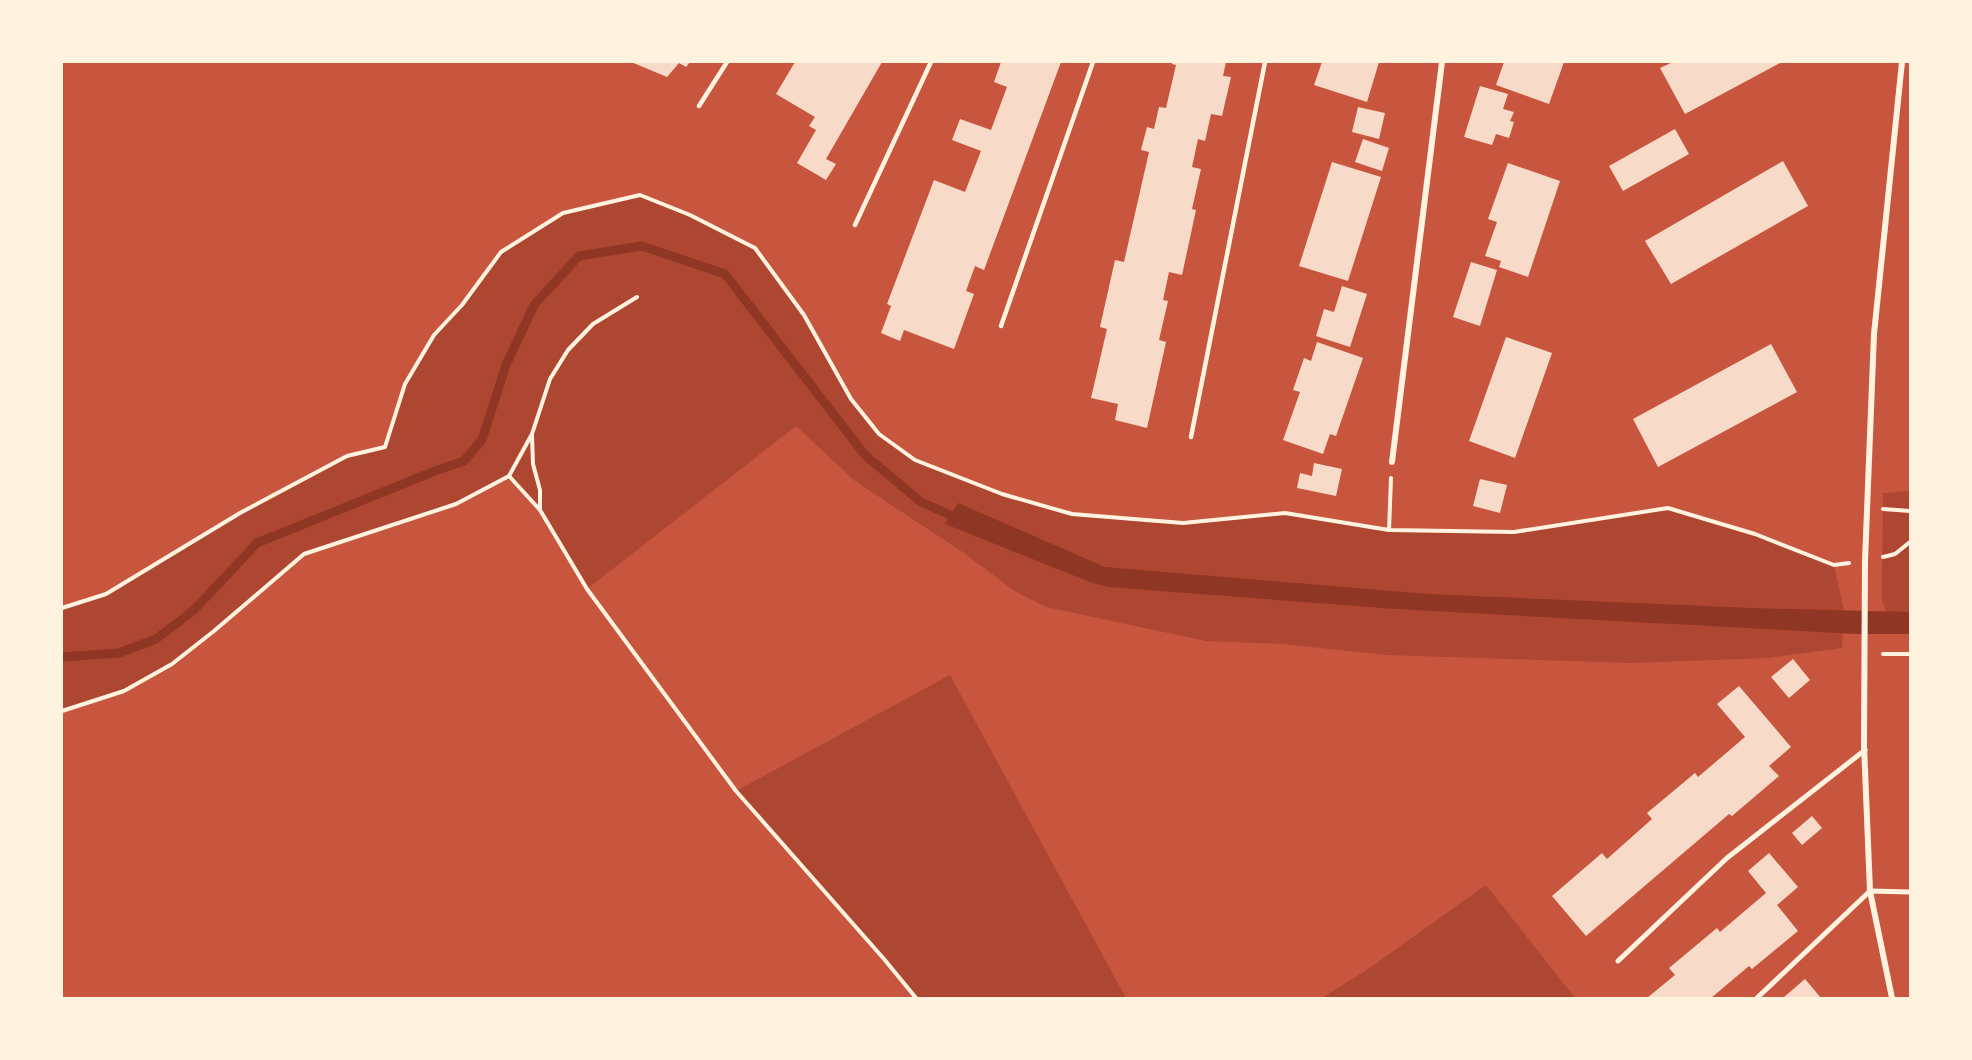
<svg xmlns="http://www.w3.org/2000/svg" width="1972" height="1060" font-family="'Zilla Slab',serif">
<rect width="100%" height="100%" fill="#c8553d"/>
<path fill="#ae4732" d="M640 195 690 215 755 248 804 315 851 399 878 434 915 460 1002 494 1072 514 1183 523 1285 513 1389 530 1514 532 1668 508 1755 534 1834 565 1844 611 1842 648 1767 658 1632 663 1387 655 1282 644 1206 641 1046 607 1016 592 964 553 855 481 796 426 587 589 540 510 508 476 456 504 304 554 172 664 124 691 62 711V608L106 594 240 513 347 456 385 447 405 384 434 335 462 305 501 252 563 213Z
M1910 491V612H1887L1882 601 1883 493Z
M950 675 1126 998H916L736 791Z
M1486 885 1575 998H1322L1368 969Z"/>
<path fill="#8f3625" d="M958 503 1105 567 1427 594 1752 608 1910 612V634H1856L1396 609 1108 587 1090 582 945 524Z"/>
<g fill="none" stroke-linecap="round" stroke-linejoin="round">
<path stroke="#8f3625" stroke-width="9" d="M62 657 119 653 156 639 194 610 257 543 435 471 464 461 482 440 506 365 534 305 579 256 642 246 725 274 865 455 921 502 959 519"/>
</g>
<path fill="#f7dbc8" d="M631 62H690L686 67 679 63 667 77Z
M795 62H882L826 159 836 164 826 180 797 163 816 130 809 126 815 117 776 94Z
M1001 62 1008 63V62H1061L984 270 975 266 966 291 974 294 954 349 904 330 900 341 881 333 891 306 887 304 934 180 965 192 981 151 952 140 960 119 991 130 1007 87 994 82Z
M1172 62H1226L1223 76 1231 77 1222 116 1211 114 1205 141 1198 139 1192 167 1201 169 1192 209 1196 210 1182 275 1169 272 1163 300 1168 301 1159 340 1166 342 1147 428 1115 420 1118 404 1091 398 1107 329 1100 327 1115 260 1124 262 1149 152 1141 150 1147 127 1154 129 1159 107 1166 108 1176 65 1172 64Z
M1322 62H1379L1367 102 1314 85Z
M1504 62H1564L1549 104 1496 85Z
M1673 62H1782L1685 114 1660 68Z
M1480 86 1508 94 1503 109 1514 112 1510 121 1514 122 1509 138 1496 134 1492 145 1464 137Z
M1358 107 1385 113 1379 139 1352 132Z
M1675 129 1689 154 1623 191 1609 166Z
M1363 139 1389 148 1382 171 1355 162Z
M1783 161 1808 206 1671 284 1645 241Z
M1332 162 1381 177 1348 281 1299 266Z
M1508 163 1560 181 1528 277 1499 267 1501 261 1485 256 1497 222 1488 219Z
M1471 262 1497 270 1480 326 1453 317Z
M1342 286 1367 294 1350 347 1316 336 1324 309 1334 312Z
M1506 337 1552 353 1515 458 1469 441Z
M1317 342 1363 358 1336 436 1330 434 1323 454 1283 440 1300 392 1293 390 1304 358 1311 361Z
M1771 344 1797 392 1658 467 1633 419Z
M1314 463 1342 469 1336 496 1297 488 1300 473 1312 476Z
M1480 479 1507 485 1500 513 1473 506Z
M1793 659 1810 680 1789 698 1771 677Z
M1739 686 1791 747 1769 766 1779 776 1732 816 1729 814 1586 936 1552 896 1602 853 1607 859 1652 819 1647 813 1695 773 1698 777 1745 737 1717 704Z
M1812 816 1822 828 1802 845 1792 833Z
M1769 853 1798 887 1777 905 1798 931 1752 969 1749 966 1711 998H1647L1675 975 1669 968 1717 928 1720 932 1766 893 1748 871Z
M1805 979 1821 998H1785L1784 997Z"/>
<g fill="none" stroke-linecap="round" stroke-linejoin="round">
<path stroke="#fff3e0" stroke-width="4" d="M532 435 533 464 540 490V510
M509 476 540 510 587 589 736 791 884 959 916 998
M1883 509 1910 511
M1389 530 1391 478
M1883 557 1895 554 1910 542
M62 608 106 594 240 513 347 456 385 447 405 384 434 335 462 305 501 252 563 213 640 195 690 215 755 248 804 315 851 399 879 434 915 460 1002 494 1072 514 1183 523 1285 513 1389 530 1514 532 1668 508 1755 534 1834 565 1849 563
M1883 654H1910
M62 711 124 691 172 664 214 631 304 554 456 504 509 476 532 434 550 379 568 350 593 324 637 297"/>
<path stroke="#fff3e0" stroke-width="4.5" d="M699 106 727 62
M855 225 931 62
M1001 326 1093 62
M1191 437 1265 62"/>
<path stroke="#fff3e0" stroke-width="5" d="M1618 961 1727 858 1865 750
M1757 998 1870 891 1910 892"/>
<path stroke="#fff3e0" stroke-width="6" d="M1392 462 1442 62
M1892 998 1870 891 1864 745 1865 561 1874 334 1902 62"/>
</g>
<rect width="1972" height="1060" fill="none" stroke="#fff3e0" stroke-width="126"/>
</svg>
